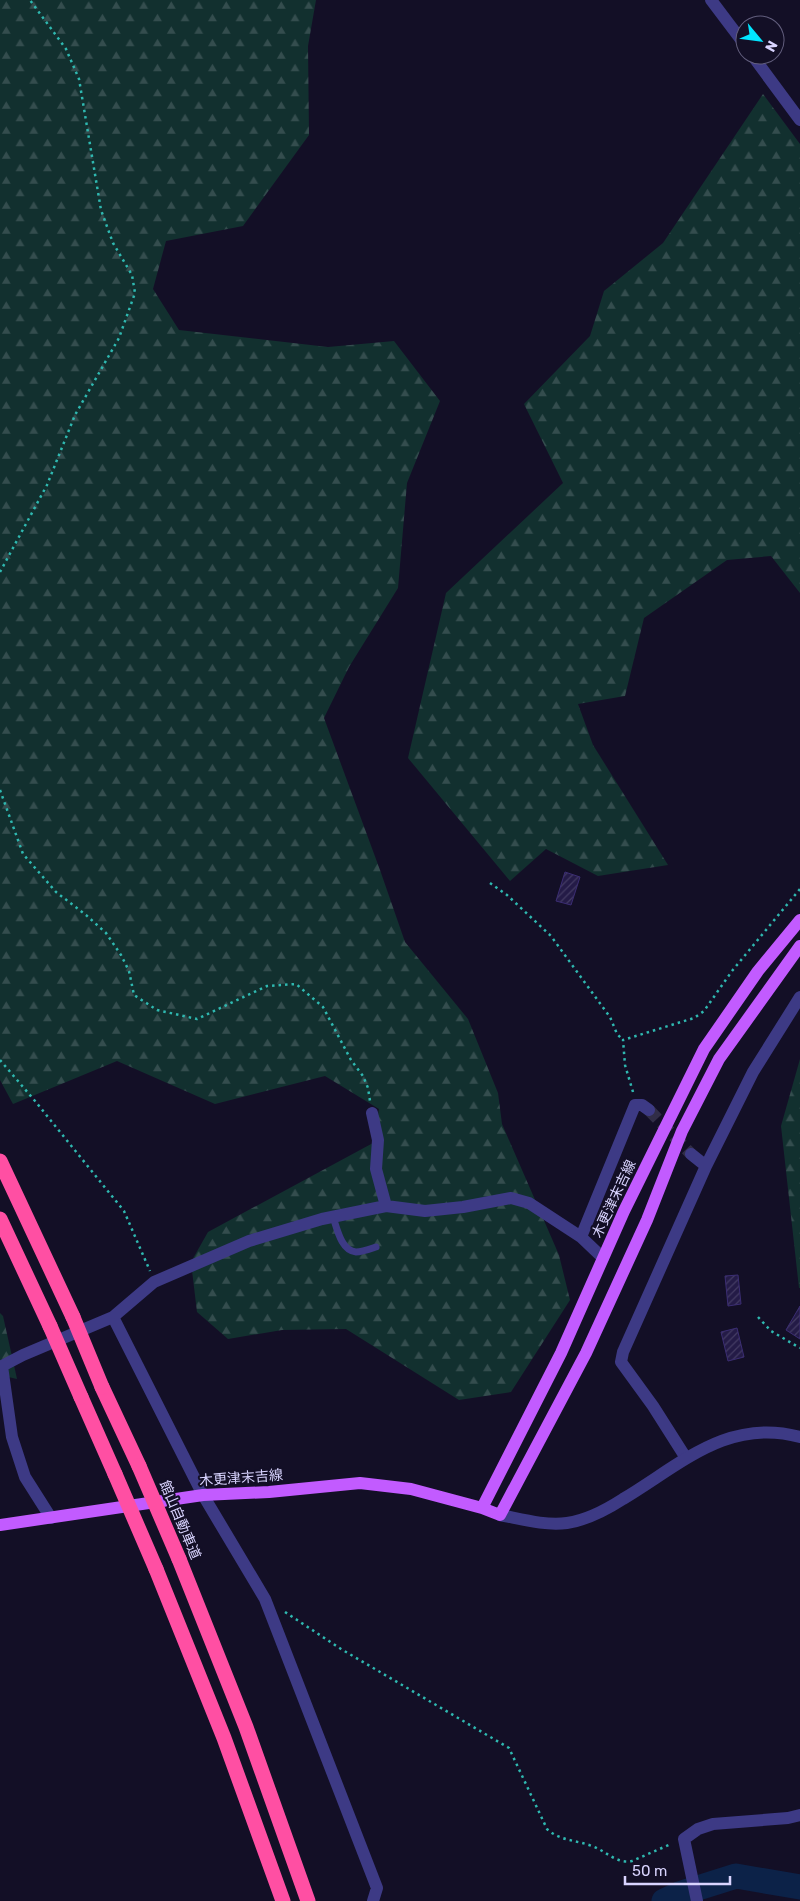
<svg xmlns="http://www.w3.org/2000/svg" width="800" height="1901" font-family="Rubik,'Noto Sans JP',sans-serif">
<defs>
<pattern id="forest-firs" width="22" height="20" patternUnits="userSpaceOnUse" patternTransform="scale(1.25)"><rect width="22" height="20" fill="#12302f"/><path d="M5 1l3.5 6h-7zM16 11l3.5 6h-7z" fill="#344d4e"/></pattern>
<pattern id="building-hatch" width="6" height="6" patternUnits="userSpaceOnUse" patternTransform="scale(1.25)"><rect width="6" height="6" fill="#241b47"/><path d="M-1 1l2-2M0 6l6-6M5 7l2-2" fill="none" stroke="#433b63"/></pattern>
</defs>
<rect width="100%" height="100%" fill="#130f26"/>
<path fill="url(#forest-firs)" d="M0 0H316L308 46 309 135 243 226 166 241 153 289 179 330 328 347 394 341 440 401 407 483 398 588 349 667 324 718 380 870 405 942 468 1019 498 1093 502 1124 559 1255 570 1300 511 1392 459 1400 346 1329 282 1330 228 1339 197 1312 191 1262 208 1232 373 1143 379 1109 325 1076 215 1104 117 1061 13 1104 0 1080Z
M763 94 800 144V593L771 556 727 560 644 618 625 696 578 704 593 745 668 865 598 876 546 849 510 881 408 758 446 593 563 483 524 404 590 336 604 291 663 243Z
M800 1059V1288H799L781 1126Z
M0 1313 3 1316 17 1379 0 1375Z"/>
<g fill="none" stroke-linecap="round" stroke-linejoin="round">
<path stroke="#0c2248" stroke-width="25" d="M664 1901 679 1894 736 1876 800 1887"/>
</g>
<path fill="url(#building-hatch)" stroke="#3b2d73" d="M565 872 580 877 571 905 556 901Z
M738 1275 741 1304 728 1306 725 1276Z
M800 1306V1339L786 1330Z
M737 1328 744 1357 728 1361 721 1332Z"/>
<g fill="none" stroke-linecap="round" stroke-linejoin="round">
<path stroke="#312d47" stroke-width="12" stroke-dasharray="12 6" stroke-linecap="butt" d="M649 1110 691 1154"/>
<path stroke="#2fb8b0" stroke-width="2.5" stroke-dasharray="2.5 4" stroke-linecap="butt" d="M0 572 47 485 75 415 119 338 135 293 132 275 113 243 101 210 79 79 66 49 30 0
M0 790 23 854 56 892 86 915 106 933 121 955 129 971 134 995 157 1010 197 1019 267 986 296 984 323 1007 351 1060 363 1076 368 1088 370 1101
M490 883 507 895 551 936 610 1017 617 1034 623 1040
M0 1060 35 1101 124 1211 150 1271
M633 1092 625 1065 623 1040 694 1018 704 1011 732 971 800 889
M758 1317 771 1331 800 1348
M285 1612 341 1649 509 1748 547 1829C560 1841 576 1840 592 1846 606 1851 616 1864 632 1861L671 1844"/>
<path stroke="#3d3a85" stroke-width="7" d="M333 1217C337 1228 341 1251 356 1252 362 1252 370 1249 376 1247"/>
<path stroke="#3d3a85" stroke-width="12" d="M711 0 745 45
M752 55 800 120
M372 1113 378 1140 376 1169 386 1206
M691 1154 706 1166
M581 1237 603 1258
M113 1317 203 1495 265 1599 377 1888 373 1901
M686 1458 653 1406 621 1362 623 1352 706 1166 753 1072 800 997
M51 1518 25 1477 12 1437 2 1366 23 1355 113 1317 154 1282 249 1241 322 1219 386 1206 425 1211 463 1207 511 1198 529 1203 581 1237 635 1105H642L649 1110
M697 1901 684 1839 698 1829 713 1824 788 1818 800 1815"/>
<path stroke="#3d3a85" stroke-width="12" d="M500 1515C521 1519 545 1526 567 1523 588 1520 606 1510 623 1499 680 1465 728 1417 800 1437"/>
<path stroke="#c25bff" stroke-width="12" d="M482 1508 561 1353 624 1211 704 1049 758 971 800 920
M0 1525 203 1495 269 1492 360 1483 411 1489 482 1508 500 1515 586 1353 647 1220 682 1131 719 1059 800 946"/>
<path stroke="#ff4fa3" stroke-width="15" d="M0 1161 73 1317
M0 1219 50 1326
M102 1387 139 1466
M81 1397 115 1474
M179 1559 246 1727 308 1901
M156 1569 224 1738 283 1901"/>
<path stroke="#ff4fa3" stroke-width="15" d="M73 1317 102 1387
M50 1326 81 1397
M139 1466 179 1559
M115 1474 156 1569"/>
</g>
<g text-anchor="middle" dominant-baseline="central" stroke-width="4" stroke-linejoin="round" paint-order="stroke">
<g font-size="14" fill="#d9d4ff" stroke="#130f26">
<text transform="translate(614 1199) rotate(-65)">木更津末吉線</text>
<text transform="translate(241 1478) rotate(-4)">木更津末吉線</text>
<text transform="translate(180 1520) rotate(67)">館山自動車道</text>
</g>
</g>
<g transform="translate(760 40) rotate(119)"><circle r="24" fill="#130f26" stroke="#625e7d"/>
<path d="M0-4L9 19L0 12L-9 19Z" fill="#00e5ff"/>
<text y="-8" font-size="14" font-weight="bold" text-anchor="middle" fill="#d9d4ff">N</text>
</g>
<path d="M625 1876v8h105v-8" fill="none" stroke="#d9d4ff" stroke-width="2.5"/>
<text x="632" y="1876" font-size="15" fill="#d9d4ff" stroke="#130f26" stroke-width="4" paint-order="stroke">50 m</text>
</svg>
